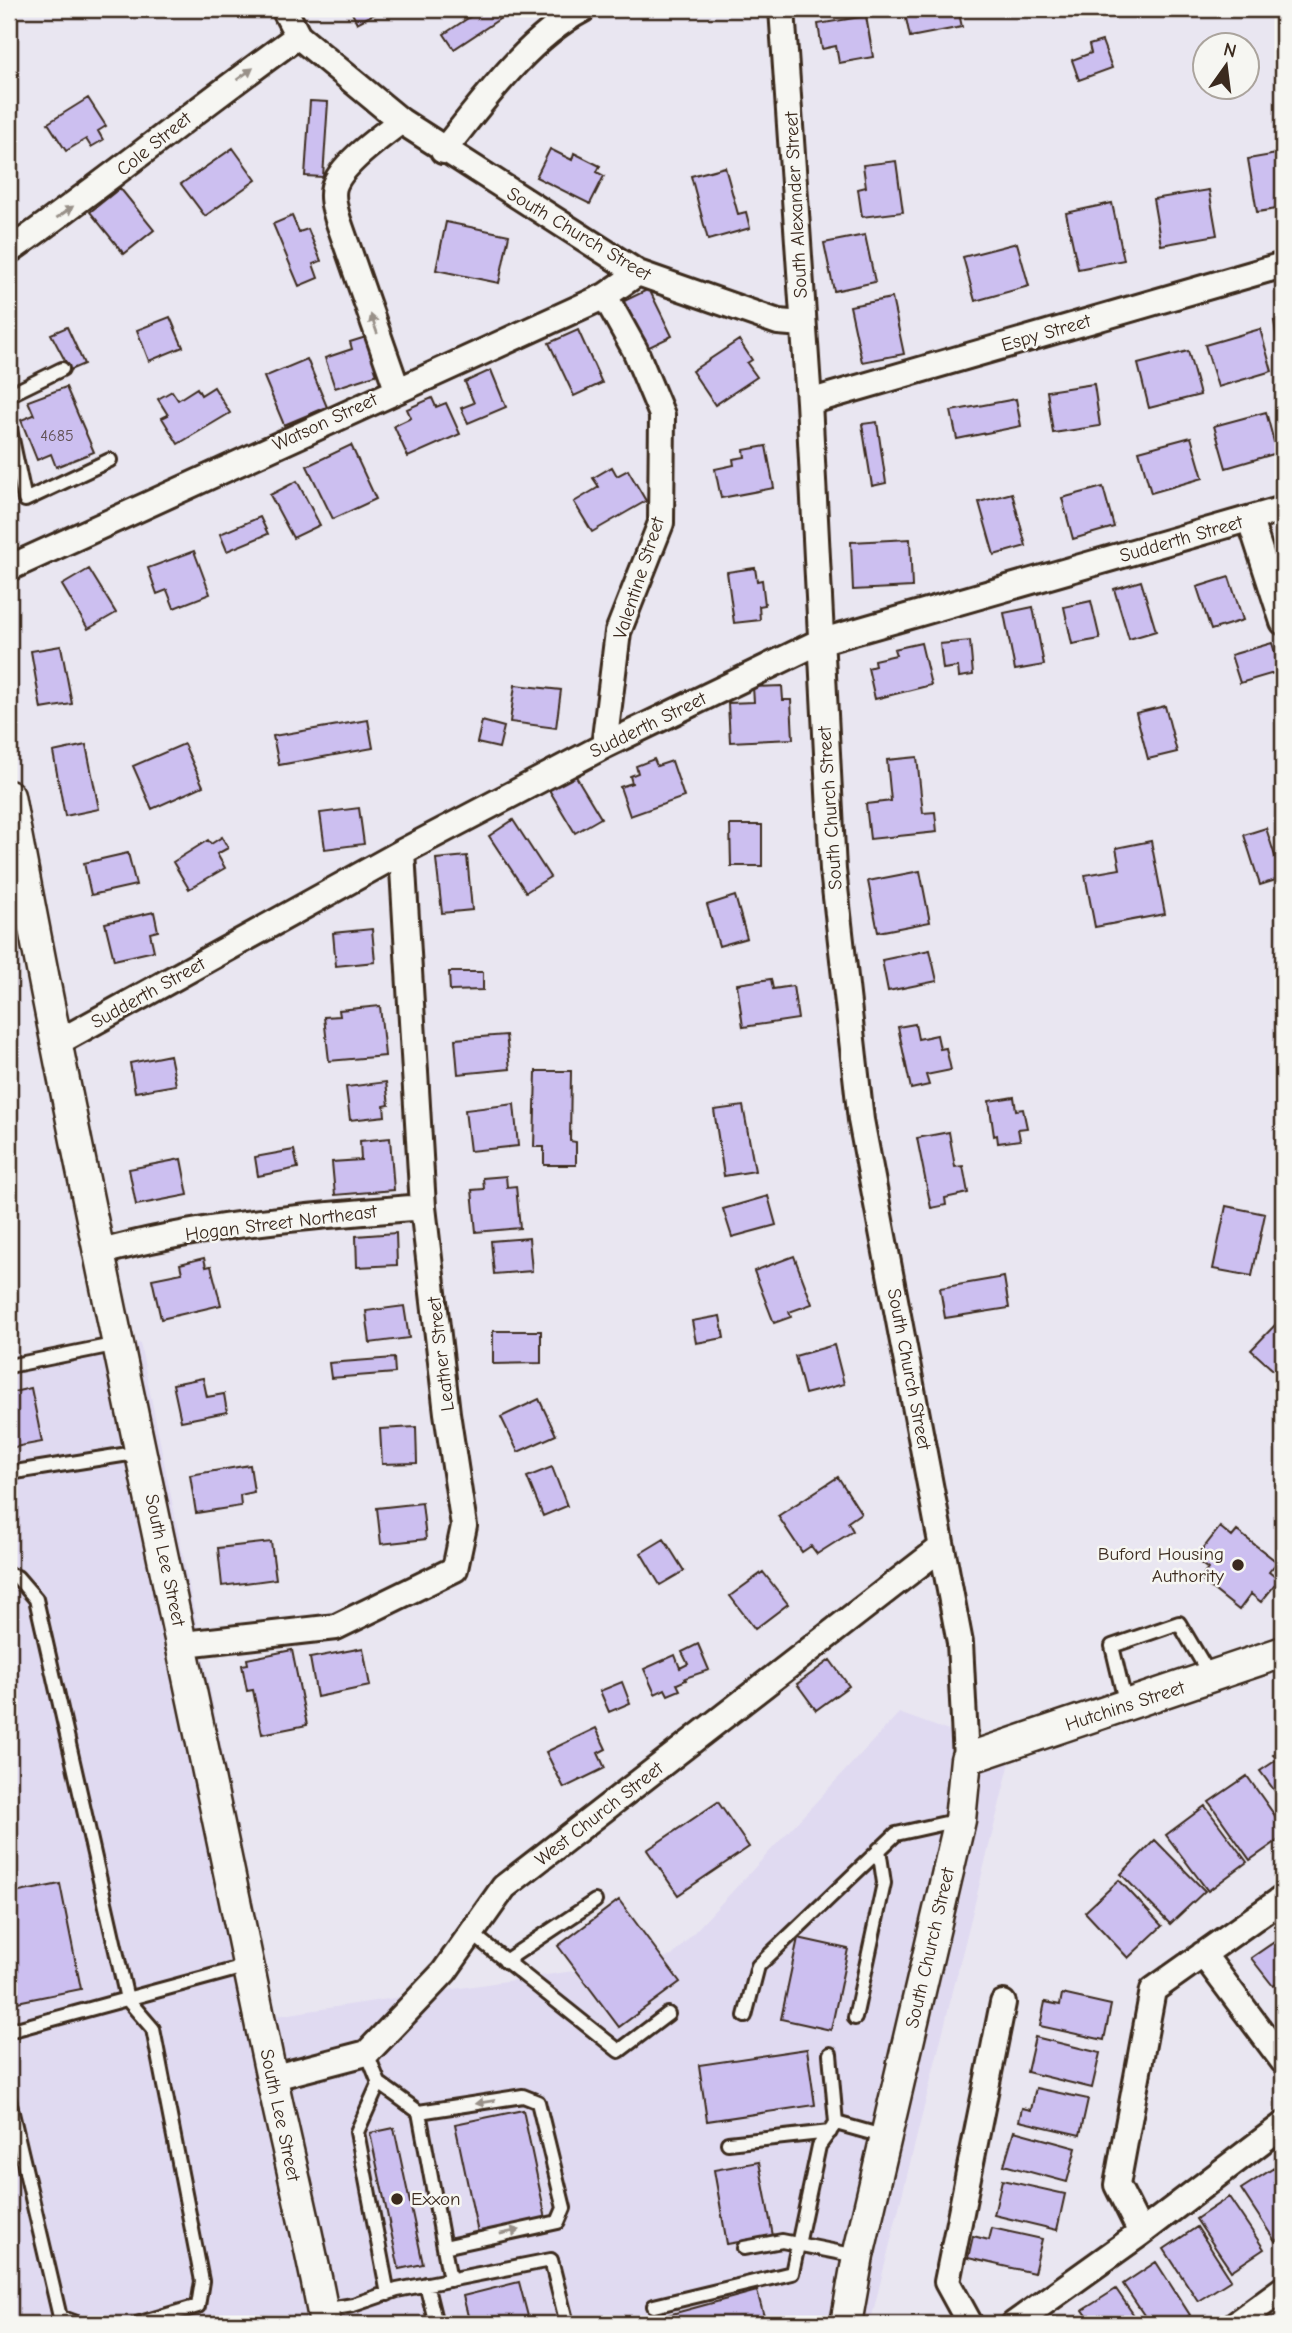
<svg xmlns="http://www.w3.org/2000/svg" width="1292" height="2333" font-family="'Comic Neue',sans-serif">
<rect width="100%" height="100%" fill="#e9e6f1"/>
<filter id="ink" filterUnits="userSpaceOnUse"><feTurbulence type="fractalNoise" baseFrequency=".0143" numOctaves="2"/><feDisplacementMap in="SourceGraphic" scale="14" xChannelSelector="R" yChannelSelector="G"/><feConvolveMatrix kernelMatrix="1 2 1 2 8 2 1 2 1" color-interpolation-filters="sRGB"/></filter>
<g filter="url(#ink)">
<path fill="#e0daf1" d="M140 1343 276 2016 672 1956 899 1713 1012 1754 870 2324H9V1375Z"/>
<path fill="#ccbff0" stroke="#3b2a1e" stroke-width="2" d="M350 9H384L357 23Z
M482 9 513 10 454 49 444 34Z
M904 9H958L962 27 910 37Z
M866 16 873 57 839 63 836 46 822 49 818 24Z
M1102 41 1112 68 1079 80 1072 60 1091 53 1089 45Z
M88 98 106 126 98 131 103 140 91 147 86 139 66 151 48 123Z
M310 101 328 102 323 177 305 176Z
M233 148 256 180 205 216 181 184Z
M550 149 572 160 574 153 600 166 597 172 604 176 590 204 536 177Z
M1283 153V208L1257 212 1248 159Z
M896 161 903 212 862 217 858 189 866 187 863 165Z
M725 167 738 214 746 212 750 228 708 240 691 176Z
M120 188 154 230 124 254 90 212Z
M1209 190 1217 235 1161 245 1153 199Z
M1112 203 1124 260 1078 269 1066 213Z
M292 216 299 232 308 229 321 261 313 264 318 278 299 286 273 224Z
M446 222 509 235 499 283 436 270Z
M865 235 875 282 834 291 824 243Z
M1017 243 1029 286 975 301 963 257Z
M649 289 672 336 641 351 618 304Z
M892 298 904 354 862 362 850 306Z
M170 317 183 347 149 361 137 330Z
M1283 320V364H1281L1274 321Z
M67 327 84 364 70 370 51 334Z
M1260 329 1272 371 1218 387 1205 345Z
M578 330 602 383 574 396 549 343Z
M366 337 378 374 335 388 325 358 352 349 350 342Z
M739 340 752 360 747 363 757 377 715 405 692 371Z
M1188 351 1200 395 1149 408 1138 364Z
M307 359 327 407 284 425 264 377Z
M491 370 506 407 468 423 461 408 474 403 465 382Z
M1094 384 1100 426 1053 433 1047 391Z
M66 387 94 452 56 467 51 454 37 460 21 420 34 415 28 401Z
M214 387 230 413 178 444 162 418 168 415 158 399 172 391 178 400 197 388 201 395Z
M432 398 436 407 446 403 460 434 408 457 394 426 411 418 407 409Z
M1016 399 1021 426 957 439 951 411Z
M1266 412 1277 453 1226 468 1214 426Z
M877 422 886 483 872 486 862 424Z
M1191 437 1203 478 1151 493 1139 451Z
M351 445 376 499 333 519 307 466Z
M766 446 774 488 721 498 715 469 734 465 733 459 745 457 744 450Z
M612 467 617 476 628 470 646 501 592 532 574 502 599 487 593 478Z
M297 481 320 525 293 538 270 495Z
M1103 487 1114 527 1073 539 1062 498Z
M1012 493 1026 546 994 555 979 502Z
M260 517 268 534 227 551 220 534Z
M910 539 912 587 853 590 851 542Z
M194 551 210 594 174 608 167 590 157 594 148 568Z
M755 568 757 581 762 580 765 605 759 606 760 620 734 623 727 572Z
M89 569 116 613 88 629 62 585Z
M1229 577 1243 620 1211 630 1197 587Z
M1141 581 1156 631 1129 639 1114 589Z
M1091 601 1100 639 1072 644 1064 607Z
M1033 607 1044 665 1015 670 1004 613Z
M970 641 973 675 959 677 958 667 943 669 940 644Z
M921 643 931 685 875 699 868 668 875 666 874 660 896 655 894 649Z
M1272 643 1281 671 1240 683 1231 655Z
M61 646 72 704 41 709 31 651Z
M515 685 561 690 556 728 510 722Z
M782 686 783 700H791L793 739 730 742 728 703 754 702 753 687Z
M1165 706 1177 752 1148 759 1136 713Z
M368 720 373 748 279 765 273 736Z
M482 721 504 727 499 748 477 743Z
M184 744 203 786 152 809 133 766Z
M86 745 99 809 65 816 53 752Z
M917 757 923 813 935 812 937 832 870 839 866 804 891 801 887 760Z
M654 759 657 766 672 761 684 797 630 816 620 787 632 783 630 776 638 773 636 766Z
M574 773 601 818 575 833 548 788Z
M359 808 364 844 325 849 320 813Z
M513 820 550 877 526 892 489 836Z
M730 825H762V866H731Z
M1266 828 1282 878 1260 885 1244 835Z
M222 837 228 848 217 854 225 868 189 889 173 862 208 840 211 844Z
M1151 841 1165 914 1095 927 1085 875 1120 869 1116 848Z
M128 853 136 885 91 895 84 863Z
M467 856 472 910 442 913 436 859Z
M920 871 930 922 878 932 868 881Z
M735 896 747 938 719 946 707 905Z
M154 912 158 931 150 933 154 951 114 960 105 923Z
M372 929 375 962 336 966 333 933Z
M930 950 937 981 888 991 882 960Z
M449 972H483V990L450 991Z
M771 979 773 989 793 986 798 1019 743 1027 737 984Z
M380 1006 385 1056 329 1061 324 1017 340 1016 339 1010Z
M915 1024 918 1039 937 1035 940 1049 946 1048 951 1070 926 1075 929 1085 911 1089 898 1027Z
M506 1035 510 1069 458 1074 455 1039Z
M170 1055 176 1085 135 1092 130 1063Z
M536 1071H571L570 1141 576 1142V1165H544V1147H534Z
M386 1082 389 1105 384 1106 385 1116 350 1120 346 1087Z
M1014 1097 1016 1110 1023 1109 1027 1128 1018 1129 1020 1140 998 1143 997 1135 994 1136 989 1101Z
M514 1104 518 1146 470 1151 465 1110Z
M743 1106 755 1171 724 1176 714 1110Z
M949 1132 955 1167 963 1166 968 1193 945 1198 946 1205 931 1208 917 1138Z
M390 1138 394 1190 335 1195 332 1162 361 1160 360 1141Z
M294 1150 298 1168 258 1176 255 1157Z
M181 1159 188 1195 136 1205 129 1169Z
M506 1176 507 1187 516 1186 520 1228 476 1232 472 1190 484 1189 483 1178Z
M768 1196 776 1225 732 1237 723 1209Z
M1226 1206 1265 1214 1252 1276 1213 1269Z
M396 1233 397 1265 357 1267 356 1236Z
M529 1238 532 1271 494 1274 491 1241Z
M794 1256 812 1304 789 1312 791 1317 774 1323 754 1271Z
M204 1258 206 1267 211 1266 221 1305 161 1319 152 1279 182 1273 180 1264Z
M1004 1277 1009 1308 945 1318 940 1288Z
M404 1306 409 1338 370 1343 366 1311Z
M720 1316 724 1338 696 1343 692 1321Z
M1277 1323 1283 1329V1379L1251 1350Z
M493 1331H541V1363L493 1364Z
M834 1345 844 1384 805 1394 795 1356Z
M394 1358 395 1373 331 1378 329 1363Z
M203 1378 207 1397 224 1394 227 1412 181 1421 173 1384Z
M31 1388 42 1442 9 1448V1393Z
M539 1399 556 1435 518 1452 501 1417Z
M416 1427 417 1463 382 1464 380 1429Z
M250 1465 254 1492 240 1495 241 1506 196 1513 190 1475Z
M552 1467 567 1506 543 1516 527 1477Z
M838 1477 861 1513 848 1522 853 1531 817 1554 811 1546 802 1552 778 1516Z
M422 1503 426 1539 381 1544 377 1508Z
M1220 1527 1232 1537 1237 1531 1277 1562 1269 1572 1279 1580 1261 1602 1251 1594 1239 1610 1200 1579 1208 1569 1195 1559Z
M664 1539 684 1571 660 1585 641 1553Z
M271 1542 276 1579 222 1586 218 1548Z
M763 1572 788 1604 755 1629 730 1596Z
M698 1644 709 1670 685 1678 686 1680 677 1684 680 1690 668 1695 665 1689 655 1694 644 1669 675 1655 680 1668 688 1664 682 1652Z
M363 1648 370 1686 317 1697 310 1658Z
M292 1650 307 1725 262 1734 253 1690 247 1691 242 1665 248 1664 247 1659Z
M830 1660 849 1686 816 1710 797 1684Z
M622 1682 630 1703 609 1712 600 1691Z
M596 1728 606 1749 598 1753 605 1768 564 1788 546 1752Z
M1283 1747V1802L1260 1771 1278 1759 1273 1755Z
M1247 1776 1283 1827V1837L1250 1860 1209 1802Z
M718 1802 749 1847 678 1895 647 1850Z
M1205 1806 1247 1862 1208 1891 1166 1835Z
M1155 1840 1205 1891 1170 1924 1121 1874Z
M1119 1880 1162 1926 1128 1958 1085 1912Z
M60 1884 81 1989 17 2002 9 1960V1894Z
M619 1900 680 1982 619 2027 558 1946Z
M1283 1936V1979L1273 1986 1251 1958Z
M798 1938 848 1949 831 2030 781 2019Z
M1062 1994 1111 2005 1104 2040 1040 2026 1045 2002 1060 2005Z
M1035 2037 1100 2053 1092 2088 1027 2072Z
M807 2049 815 2105 707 2121 699 2065Z
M1036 2088 1088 2099 1080 2135 1019 2121 1022 2108 1031 2110Z
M523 2110 546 2219 478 2233 455 2124Z
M394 2128 423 2264 399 2269 370 2133Z
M1014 2131 1076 2148 1067 2182 1004 2165Z
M759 2162 773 2236 727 2244 714 2170Z
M1274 2168 1283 2182V2236L1275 2241 1241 2189Z
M1002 2180 1065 2194 1057 2230 994 2215Z
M1229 2197 1264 2249 1231 2271 1196 2219Z
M1197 2227 1231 2280 1198 2301 1164 2249Z
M992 2228 1042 2239 1034 2273 968 2258 973 2236 989 2240Z
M1156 2262 1190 2315 1175 2324H1150L1123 2284Z
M519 2282 530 2324H470L463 2296Z
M1116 2289 1140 2324H1093L1083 2310Z
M757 2291 766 2324H654L653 2319Z"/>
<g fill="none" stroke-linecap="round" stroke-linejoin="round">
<defs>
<path id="service" d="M9 395 62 369
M9 425 25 500 110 460
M9 1366 118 1344
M9 1473 141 1452
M9 1575 17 1577 36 1599 127 1999 153 2029 202 2281 198 2306 137 2324
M1126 1705 1112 1646 1179 1623 1211 1677
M470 1932 619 2051 668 2014
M505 1961 595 1901
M745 2016 758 1966 896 1834 959 1820
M855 2018 884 1883 879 1849
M9 2031 248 1966
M367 2053 379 2083 419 2112 450 2280
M830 2054 836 2123
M379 2083 357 2132 388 2294
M9 2100 60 2317 79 2324
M419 2112 523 2096 538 2102 564 2208 558 2222 444 2247
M728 2143 830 2132
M744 2248 782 2241 857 2256
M426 2284 436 2324
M654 2306 792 2273 819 2146 836 2123 886 2137
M323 2310 353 2305 397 2290 551 2260 567 2324"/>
<path id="minor" d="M284 9 298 36 401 121 638 273 778 322 803 324
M782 9 809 402 833 870 861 1120 960 1643 966 1759
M443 151C482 103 527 39 582 10
M9 251C107 182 200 106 298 36
M397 389 338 220C335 209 331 198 334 187 341 164 382 136 401 121
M809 402 1283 265
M1250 520 1283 622
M9 568 605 296 638 273
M604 746 618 632 661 523 662 415 635 350 605 296
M55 1044 402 852 604 746 819 642 1283 509
M98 1253C204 1223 314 1216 423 1207
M184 1644 336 1627 455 1569 464 1526 447 1413 423 1207 402 852
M1203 1954 1283 2061
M271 2078 367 2053 444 1972 504 1887 942 1547
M1141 2233 1283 2125
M970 2324 947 2282 1003 2003
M1014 2324 1141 2233 1117 2185 1153 1990 1283 1898
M1235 2324 1283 2289"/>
<path id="tertiary" d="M9 796C86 1212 179 1625 264 2041 283 2135 308 2229 325 2324
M846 2324 858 2256 960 1820 966 1759 1283 1652"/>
</defs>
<use href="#service" stroke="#3b2a1e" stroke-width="18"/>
<use href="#minor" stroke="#3b2a1e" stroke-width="30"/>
<use href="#tertiary" stroke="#3b2a1e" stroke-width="35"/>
<use href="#service" stroke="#f6f6f2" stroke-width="12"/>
<use href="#minor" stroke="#f6f6f2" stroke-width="24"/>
<use href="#tertiary" stroke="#f6f6f2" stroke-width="30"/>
</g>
<defs><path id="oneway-solid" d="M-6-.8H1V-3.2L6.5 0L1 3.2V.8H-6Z" transform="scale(1.75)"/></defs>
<g fill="#989088">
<use href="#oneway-solid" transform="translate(245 74) rotate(-36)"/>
<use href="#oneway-solid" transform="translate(65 212) rotate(-35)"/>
<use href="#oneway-solid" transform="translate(374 324) rotate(-109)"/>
<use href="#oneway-solid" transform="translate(485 2102) rotate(171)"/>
<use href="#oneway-solid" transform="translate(510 2232) rotate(-12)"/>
</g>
</g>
<g fill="#3b2a1e" stroke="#f6f6f2" stroke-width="2.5">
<circle cx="1238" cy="1565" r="7"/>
<circle cx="397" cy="2199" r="7"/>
</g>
<g text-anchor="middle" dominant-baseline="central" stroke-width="5" stroke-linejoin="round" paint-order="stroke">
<g font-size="16" fill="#5f4f52">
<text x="57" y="436">4685</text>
</g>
<g font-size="19" fill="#3b2a1e" stroke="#f6f6f2">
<text transform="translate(154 144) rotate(-39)">Cole Street</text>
<text transform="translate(796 205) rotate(-93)">South Alexander Street</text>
<text transform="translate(579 234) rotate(31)">South Church Street</text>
<text transform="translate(1046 333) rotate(-16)">Espy Street</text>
<text transform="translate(325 422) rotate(-25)">Watson Street</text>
<text transform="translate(1181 539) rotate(-16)">Sudderth Street</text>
<text transform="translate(639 578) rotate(-72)">Valentine Street</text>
<text transform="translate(648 725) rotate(-26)">Sudderth Street</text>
<text transform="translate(830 808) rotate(-94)">South Church Street</text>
<text transform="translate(148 993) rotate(-29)">Sudderth Street</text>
<text transform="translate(281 1223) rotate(-7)">Hogan Street Northeast</text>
<text transform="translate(441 1354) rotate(-97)">Leather Street</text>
<text transform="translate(909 1369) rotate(79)">South Church Street</text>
<text transform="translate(165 1560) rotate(78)">South Lee Street</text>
<text transform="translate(1125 1706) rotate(-18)">Hutchins Street</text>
<text transform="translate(599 1814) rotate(-38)">West Church Street</text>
<text transform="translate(930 1948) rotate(-77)">South Church Street</text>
<text transform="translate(280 2115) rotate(78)">South Lee Street</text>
</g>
<g font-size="19" fill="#3b2a1e" stroke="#f6f6f2" text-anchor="end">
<text x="1224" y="1554">Buford Housing<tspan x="1224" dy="22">Authority</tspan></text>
<text x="411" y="2199" text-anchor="start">Exxon</text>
</g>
</g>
<rect width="1292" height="2333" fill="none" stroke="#f6f6f2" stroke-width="35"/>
<rect x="18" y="18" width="1257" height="2298" fill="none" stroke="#3b2a1e" stroke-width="2.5" filter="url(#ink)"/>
<g transform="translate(1226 66) rotate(14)"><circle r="33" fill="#f6f6f2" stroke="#aba49d" stroke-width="2"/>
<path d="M0-5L12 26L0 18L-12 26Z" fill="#3b2a1e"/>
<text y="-10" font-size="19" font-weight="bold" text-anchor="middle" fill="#3b2a1e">N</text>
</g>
</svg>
